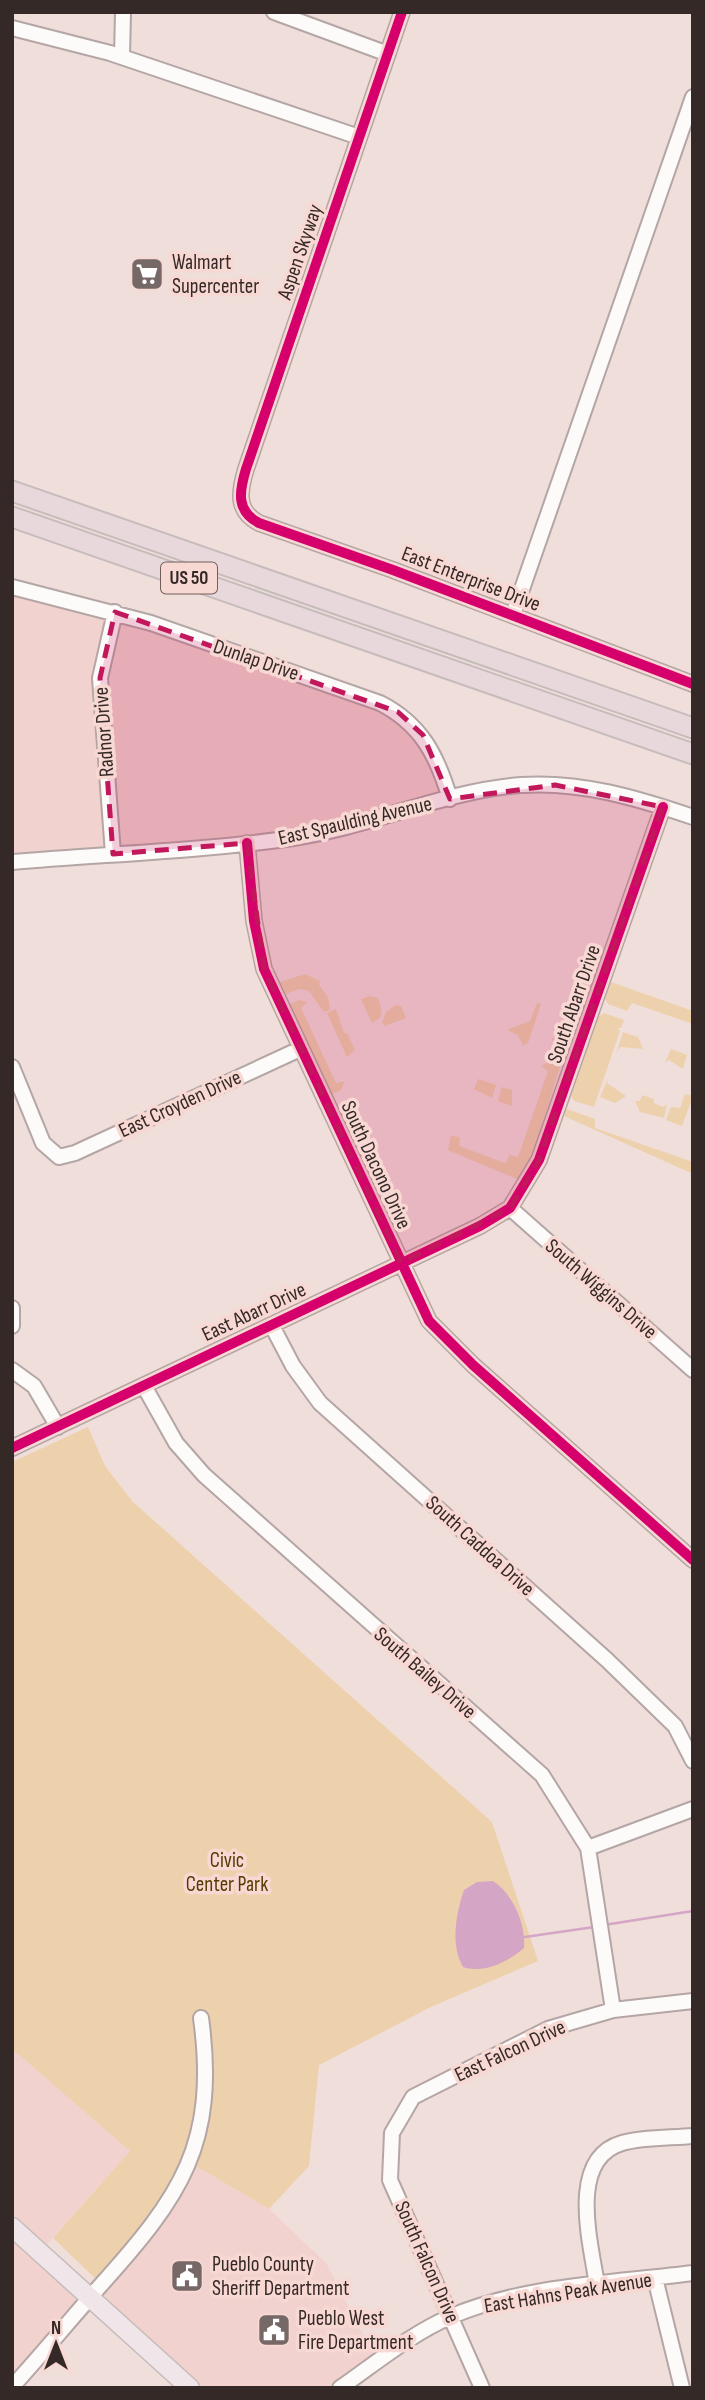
<svg xmlns="http://www.w3.org/2000/svg" width="705" height="2400" font-family="'Sofia Sans Condensed',sans-serif">
<rect width="100%" height="100%" fill="#f0dedb"/>
<path fill="#f1d2ce" d="M12 587 59 597 380 703 412 723 450 799 335 830 12 862Z
M12 2049 130 2151 40 2252 89 2298 189 2162 269 2209 326 2263 377 2362 340 2388H190L90 2298 12 2387Z"/>
<path fill="#edd1ad" d="M305 974 320 981 319 985 328 997 330 1010 324 1012 309 991 300 989 286 994 280 982Z
M611 982 693 1011V1024L632 1003 627 1011 608 1004 605 999Z
M370 996 378 998 382 1011 380 1018 372 1023 361 999Z
M299 1000 307 1002 301 1008 336 1083 345 1081 341 1090 329 1096 286 1006Z
M537 1003 541 1004 528 1043 523 1046 518 1035 507 1030 530 1021Z
M396 1005 401 1006 406 1018 385 1026 382 1023 386 1012Z
M336 1009 344 1033H347L355 1050 347 1057 327 1013Z
M569 1011 577 1014 565 1051 555 1047 552 1038H560Z
M604 1013 624 1020 621 1028H617L620 1031 594 1107 574 1101 571 1096 599 1016Z
M623 1032 638 1037 643 1049 620 1047 616 1054Z
M671 1049 687 1055 683 1069 669 1060 665 1063Z
M550 1061 561 1064 532 1157 519 1180 448 1150 451 1136 460 1137 459 1146 505 1163 510 1155 518 1157 548 1071 541 1066Z
M609 1076 607 1083 626 1096 615 1103 600 1097Z
M478 1079 496 1085 492 1098 474 1089Z
M502 1087 512 1090V1106L498 1101Z
M685 1094 693 1096 682 1126 666 1120 671 1107 680 1108Z
M642 1095 654 1099V1103L663 1107 667 1104 664 1118 640 1112 635 1101H640Z
M567 1109 595 1119V1128L693 1162V1174L564 1116Z
M88 1427 105 1466 133 1502 492 1822 538 1961 431 2007 319 2065 309 2166 269 2209 189 2162 102 2285 53 2238 130 2151 12 2049V1462Z"/>
<path fill="#d5a5c6" d="M493 1881C513 1894 526 1924 524 1948 508 1962 484 1974 463 1967 450 1945 456 1913 464 1890L477 1882Z"/>
<g fill="none" stroke-linecap="round" stroke-linejoin="round">
<path stroke="#d5a5c6" stroke-width="2.5" d="M604 1925 693 1911
M525 1937 594 1927"/>
<defs>
<path id="minor" d="M274 12 388 54
M402 12 246 469C239 492 236 511 259 523L393 570 693 684
M12 28 110 53 359 137
M122 57 123 12
M12 587 151 623 380 703C421 724 437 755 450 799
M513 615 693 97
M247 843 254 921 264 969 429 1321 473 1365 693 1560
M113 854 100 678 115 612
M12 862C106 854 201 851 293 838 370 827 443 791 521 785 581 781 637 798 693 817
M12 1067 43 1143 59 1157 75 1153 300 1049
M510 1208 693 1370
M12 1308V1326
M272 1326 293 1366 320 1403 607 1660 675 1726 693 1761
M12 1370 34 1386 58 1427
M144 1386 176 1443 204 1475 542 1775 588 1848 613 2010
M12 1448 480 1226 510 1208 539 1160 663 807
M588 1848 693 1809
M655 2278 682 2388
M597 2285C591 2244 567 2159 622 2143 643 2137 670 2138 693 2136
M12 2387C42 2354 71 2319 100 2286 181 2196 218 2144 201 2018
M340 2388C376 2363 412 2333 452 2316 526 2285 614 2283 693 2273
M482 2388 390 2180 392 2133 413 2097 548 2029 613 2010 693 2001"/>
<path id="major" d="M12 2227 190 2388"/>
<path id="highway" d="M12 491 693 728
M12 517 693 754"/>
</defs>
<use href="#minor" stroke="#b4a6a5" stroke-width="18"/>
<use href="#major" stroke="#c5bcbb" stroke-width="21"/>
<use href="#highway" stroke="#c5bcbb" stroke-width="23"/>
<use href="#minor" stroke="#fdfafa" stroke-width="14"/>
<use href="#major" stroke="#f0e5e8" stroke-width="18"/>
<use href="#highway" stroke="#e8d7db" stroke-width="19"/>
<defs>
<path id="cycleway" d="M402 12 246 469C239 492 236 511 259 523L393 570 693 684
M247 843 254 921 264 969 429 1321 473 1365 693 1560
M12 1448 480 1226 510 1208 539 1160 663 807"/>
</defs>
<use href="#cycleway" stroke="#f8d8d3" stroke-width="15"/>
<use href="#cycleway" stroke="#d6006c" stroke-width="10"/>
</g>
<path fill="#c2185b" fill-opacity="0.2" stroke="#c2185b" stroke-width="5" stroke-dasharray="14 9" stroke-linejoin="round" d="M115 612 398 712 423 735 450 799 555 785 663 807 539 1160 510 1208 401 1263 264 969 247 843 113 854 100 678Z"/>
<defs>
<symbol id="supermarket-square" viewBox="-11 -11 22 22"><rect x="-9" y="-9" width="18" height="18" rx="4" fill="#766866" stroke="#f8d8d3"/><path d="M-6-5.5h2.5l.6 2H6L4.5 2H-2.5L-4.4-4H-6ZM-1.5 3.2a1.3 1.3 0 1 0 .1 0ZM3 3.2a1.3 1.3 0 1 0 .1 0Z" fill="#fff"/></symbol>
<symbol id="civic-square" viewBox="-11 -11 22 22"><rect x="-9" y="-9" width="18" height="18" rx="4" fill="#766866" stroke="#f8d8d3"/><path d="M-.6-6.5H3V-4.5H.6V-3L4-1V1h2V6H-6V1h2V-1L-.6-3ZM-1.2 2.5V6h2.4V2.5Z" fill="#fff"/></symbol>
</defs>
<g fill-rule="evenodd">
<use href="#supermarket-square" x="128" y="255" width="38" height="38"/>
<use href="#civic-square" x="168" y="2257" width="38" height="38"/>
<use href="#civic-square" x="255" y="2311" width="38" height="38"/>
</g>
<g text-anchor="middle" dominant-baseline="central" stroke-width="7" stroke-linejoin="round" paint-order="stroke">
<rect fill="#f8d8d3" stroke="#705e5b" stroke-width="2" x="161" y="562.5" width="56" height="31" rx="5"/>
<g font-size="19" font-weight="bold" fill="#352927">
<text x="189" y="578">US 50</text>
</g>
<g font-size="21" fill="#352927" stroke="#f8d8d3">
<text transform="translate(300 252) rotate(-71)">Aspen Skyway</text>
<text transform="translate(471 579) rotate(21)">East Enterprise Drive</text>
<text transform="translate(256 660) rotate(19)">Dunlap Drive</text>
<text transform="translate(104 732) rotate(-94)">Radnor Drive</text>
<text transform="translate(355 821) rotate(-13)">East Spaulding Avenue</text>
<text transform="translate(574 1004) rotate(-71)">South Abarr Drive</text>
<text transform="translate(180 1104) rotate(-25)">East Croyden Drive</text>
<text transform="translate(376 1165) rotate(65)">South Dacono Drive</text>
<text transform="translate(601 1289) rotate(41)">South Wiggins Drive</text>
<text transform="translate(254 1312) rotate(-25)">East Abarr Drive</text>
<text transform="translate(480 1546) rotate(42)">South Caddoa Drive</text>
<text transform="translate(425 1673) rotate(41)">South Bailey Drive</text>
<text transform="translate(510 2051) rotate(-25)">East Falcon Drive</text>
<text transform="translate(427 2262) rotate(66)">South Falcon Drive</text>
<text transform="translate(568 2293) rotate(-9)">East Hahns Peak Avenue</text>
</g>
<g font-size="21" fill="#352927" stroke="#f8d8d3" text-anchor="start">
<text x="172" y="262">Walmart<tspan x="172" dy="24">Supercenter</tspan></text>
<text x="212" y="2264">Pueblo County<tspan x="212" dy="24">Sheriff Department</tspan></text>
<text x="298" y="2318">Pueblo West<tspan x="298" dy="24">Fire Department</tspan></text>
</g>
<g font-size="21" fill="#563b00" stroke="#f8d8d3">
<text x="227" y="1860">Civic<tspan x="227" dy="24">Center Park</tspan></text>
</g>
</g>
<rect width="705" height="2400" fill="none" stroke="#352927" stroke-width="28"/>
<g transform="translate(56 2344)" stroke="#f8d8d3" stroke-width="5" paint-order="stroke">
<path d="M0-5L12 26L0 18L-12 26Z" fill="#352927"/>
<text y="-10" font-size="19" font-weight="bold" text-anchor="middle" fill="#352927">N</text>
</g>
</svg>
